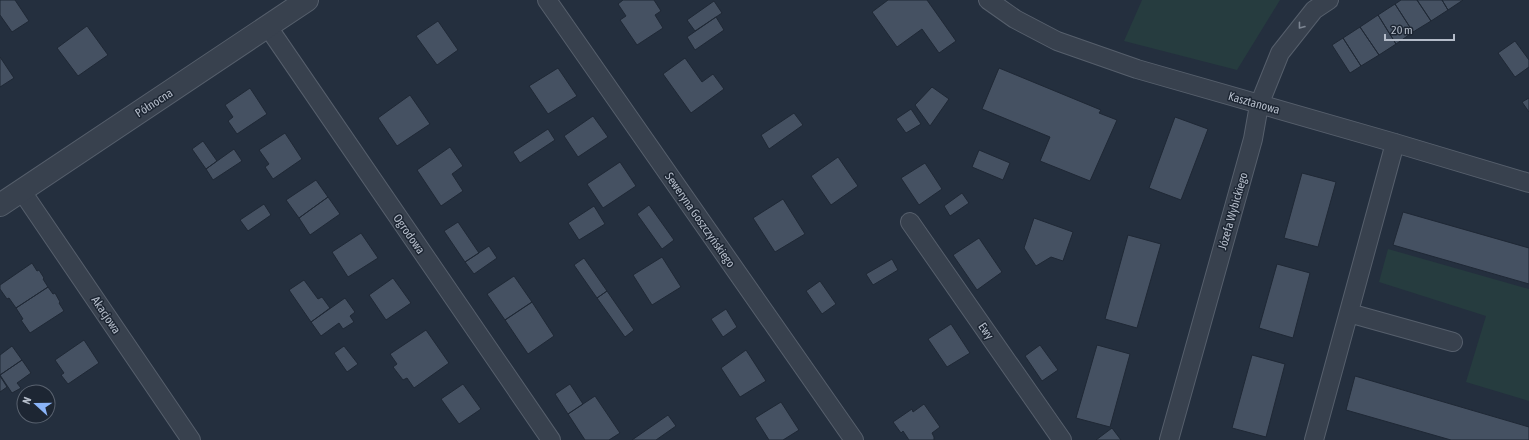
<svg xmlns="http://www.w3.org/2000/svg" width="1529" height="440" font-family="'Asap Condensed',sans-serif">
<rect width="100%" height="100%" fill="#242f3e"/>
<path fill="#263c3f" d="M1142 0H1280L1237 70 1124 41Z
M1388 249 1529 289V401L1466 382 1486 316 1379 282Z"/>
<path fill="#455162" stroke="#1f2835" d="M0 0H15L29 21 12 32 0 15Z
M623 0H654L661 11 655 15 663 28 637 45 620 20 626 16 618 4Z
M888 0H927L956 41 939 53 922 29 897 47 872 12Z
M1401 0H1417L1431 21 1413 32 1395 4Z
M1417 0H1442L1448 10 1431 21Z
M1442 0H1463L1448 10Z
M714 1 722 13 695 31 687 20Z
M1395 4 1413 32 1396 44 1378 15Z
M1378 15 1396 44 1379 55 1360 27Z
M716 17 724 30 695 50 687 37Z
M438 21 458 50 437 65 416 36Z
M87 26 108 55 78 76 57 48Z
M1360 27 1379 55 1361 66 1343 38Z
M1343 38 1361 66 1350 73 1332 45Z
M1515 41 1529 60V67L1515 77 1498 53Z
M0 57 14 78 0 87Z
M685 58 702 82 713 74 724 89 691 113 663 74Z
M558 68 577 96 548 114 529 86Z
M999 68 1101 110 1099 113 1117 120 1090 181 1040 161 1050 137 982 109Z
M932 87 949 99 930 126 915 105Z
M250 88 267 114 237 134 228 121 233 117 225 105Z
M410 95 430 124 397 146 378 118Z
M1529 98V112L1522 102Z
M911 109 921 124 906 133 896 119Z
M794 113 803 125 769 149 761 135Z
M593 116 608 137 578 157 564 136Z
M1175 117 1208 129 1181 200 1149 188Z
M548 129 555 140 520 163 513 152Z
M285 133 302 159 273 179 265 167 269 164 259 150Z
M203 141 217 161 206 169 192 149Z
M450 147 463 166 452 174 463 191 441 206 417 170Z
M234 149 242 161 213 180 206 169Z
M979 150 1010 163 1003 180 972 167Z
M838 157 858 186 831 205 811 176Z
M620 162 636 186 603 208 587 184Z
M925 163 942 189 919 205 901 178Z
M1302 173 1336 182 1318 247 1284 238Z
M316 180 328 197 299 218 286 200Z
M962 193 969 203 950 216 944 206Z
M328 197 340 214 310 235 299 218Z
M783 199 805 234 775 252 753 218Z
M264 204 271 215 248 231 240 220Z
M649 205 674 240 662 249 637 214Z
M594 206 605 224 579 240 568 223Z
M1403 212 1529 248V284L1393 245Z
M1034 218 1073 232 1063 261 1051 257 1036 266 1024 248Z
M458 222 479 253 465 262 444 231Z
M361 233 378 258 348 277 332 252Z
M1128 235 1161 244 1137 328 1105 319Z
M979 238 1002 272 977 290 953 255Z
M489 246 497 258 474 274 465 262Z
M662 257 681 287 652 305 633 275Z
M584 258 607 291 597 298 574 265Z
M892 259 898 270 873 285 866 274Z
M32 263 37 271 39 270 44 278 43 279 48 287 16 308 9 298 7 299 0 289V285Z
M1277 264 1310 273 1293 338 1259 328Z
M514 276 532 302 505 320 487 294Z
M393 278 411 303 386 320 369 295Z
M304 280 318 299 322 297 330 308 311 322 289 290Z
M820 281 836 304 822 314 806 291Z
M48 287 53 294 55 293 60 302 59 303 64 311 30 333 21 320 23 319 16 308Z
M607 291 634 330 625 337 597 298Z
M345 298 355 312 350 316 354 322 343 329 339 323 321 336 311 322Z
M532 302 554 336 528 354 505 320Z
M726 309 737 327 723 337 711 319Z
M951 324 970 353 947 367 928 339Z
M426 330 449 363 414 388 407 378 403 380 393 367 397 364 390 354Z
M84 340 99 363 68 384 61 375 64 373 55 360Z
M1040 345 1058 370 1042 381 1025 356Z
M1097 345 1130 354 1110 427 1076 418Z
M12 346 22 360 0 375V355Z
M344 346 358 364 347 372 334 353Z
M746 350 766 381 740 397 721 368Z
M1252 355 1285 364 1266 437 1232 428Z
M22 360 31 373 17 383 21 388 12 393 0 375Z
M0 376 7 387 0 392Z
M1355 376 1529 427V440H1451L1346 410Z
M463 384 481 409 459 424 441 399Z
M570 384 583 404 568 414 555 394Z
M595 396 620 433 609 440H585L568 414Z
M781 402 799 430 783 440H769L755 418Z
M924 404 940 427 932 433 934 437V440H909L903 431 901 433 893 422 912 409 913 412Z
M668 415 676 426 656 440H632Z
M1112 428 1121 440H1096Z"/>
<g fill="none" stroke-linecap="round" stroke-linejoin="round">
<defs>
<path id="minor" d="M547 0 854 440
M988 0 1015 19 1057 41 1137 69 1395 143 1529 183
M268 27 551 440
M21 190 191 440
M910 222 1062 440
M1349 313 1453 342
M1169 440 1253 139 1259 105 1280 53 1314 10 1329 0
M1314 440 1395 143"/>
<path id="tertiary" d="M0 205 307 0"/>
</defs>
<use href="#minor" stroke="#565f6c" stroke-width="20"/>
<use href="#tertiary" stroke="#565f6c" stroke-width="24"/>
<use href="#minor" stroke="#38414e" stroke-width="18"/>
<use href="#tertiary" stroke="#38414e" stroke-width="22"/>
</g>
<defs><path id="oneway-chevron" d="M-2-3.5L2.5 0L-2 3.5" fill="none" stroke-width="1.6" stroke-linecap="round" stroke-linejoin="round"/></defs>
<use stroke="#7c8592" href="#oneway-chevron" transform="translate(1301 26) rotate(128)"/>
<g text-anchor="middle" dominant-baseline="central" stroke-width="3" stroke-linejoin="round" paint-order="stroke">
<g font-size="12" fill="#b4bcc9" stroke="#1d2633">
<text transform="translate(154 103) rotate(-33)">Północna</text>
<text transform="translate(1254 103) rotate(16)">Kasztanowa</text>
<text transform="translate(1233 211) rotate(-74)">Józefa Wybickiego</text>
<text transform="translate(700 220) rotate(55)">Seweryna Goszczyńskiego</text>
<text transform="translate(409 234) rotate(55)">Ogrodowa</text>
<text transform="translate(106 315) rotate(56)">Akacjowa</text>
<text transform="translate(986 331) rotate(55)">Ewy</text>
</g>
</g>
<g transform="translate(36 404) rotate(291)"><circle r="19" fill="#1d2633" stroke="#59626f"/>
<path d="M0-3L7 15L0 10L-7 15Z" fill="#8ab4f8"/>
<text y="-6" font-size="11" font-weight="bold" text-anchor="middle" fill="#b4bcc9">N</text>
</g>
<path d="M1385 34v6h69v-6" fill="none" stroke="#b4bcc9" stroke-width="2"/>
<text x="1391" y="34" font-size="12" fill="#b4bcc9" stroke="#1d2633" stroke-width="3" paint-order="stroke">20 m</text>
</svg>
